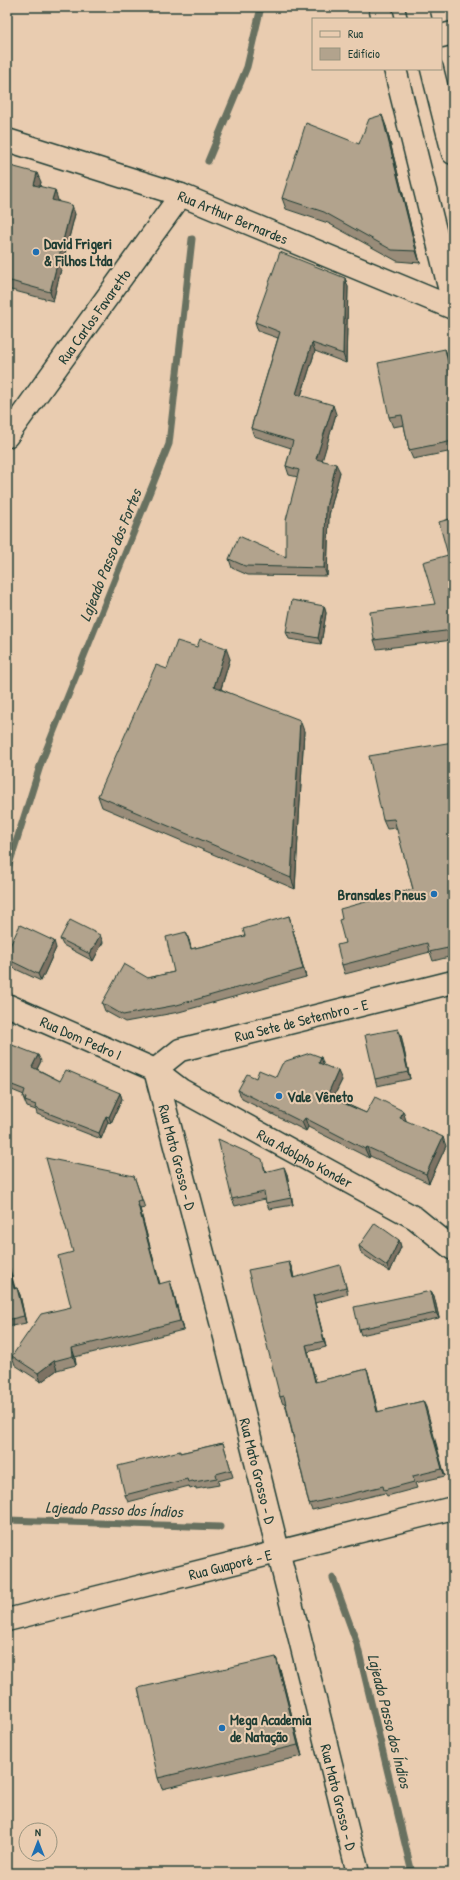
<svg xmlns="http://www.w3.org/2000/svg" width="460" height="1880" font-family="'Patrick Hand',sans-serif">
<rect width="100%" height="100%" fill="#e9ccb0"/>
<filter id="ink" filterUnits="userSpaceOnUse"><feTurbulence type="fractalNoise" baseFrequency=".025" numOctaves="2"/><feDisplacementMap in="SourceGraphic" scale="8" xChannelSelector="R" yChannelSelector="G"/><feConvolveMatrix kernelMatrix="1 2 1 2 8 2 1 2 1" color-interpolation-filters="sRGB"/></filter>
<g filter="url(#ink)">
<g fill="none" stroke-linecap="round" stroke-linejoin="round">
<path stroke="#687161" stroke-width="7" d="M208 161 247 67 261 7
M7 871 41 763 169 444 192 239
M7 1520 220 1527
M333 1578 357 1644 412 1873"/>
<defs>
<g id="minor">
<path d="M441 36 453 33"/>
<path id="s1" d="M7 140 181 195 453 308"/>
<path id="s2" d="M7 436 181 195"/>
<path id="s3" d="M7 1005 155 1070 181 1090 415 1218 453 1249"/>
<path id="s4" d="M155 1070 225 1337 358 1873"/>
<path id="s5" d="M155 1070 180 1050 453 982"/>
<path id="s6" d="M7 1620 453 1508"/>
</g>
<path id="major" d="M380 7 383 19
M417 7 420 19
M395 69 453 303
M432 69 453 153"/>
</defs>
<use href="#minor" stroke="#1f3d34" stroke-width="25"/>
<use href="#major" stroke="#1f3d34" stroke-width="25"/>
<use href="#minor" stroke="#e9ccb0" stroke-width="22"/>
<use href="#major" stroke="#e9ccb0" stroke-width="22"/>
</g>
<path fill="#998c79" stroke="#1f3d34" d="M386 126 420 263 397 261 328 223 286 209 282 198 359 144Z
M7 165 41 182 40 186 58 200V201L75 214 53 301 7 289Z
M345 278 348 287 346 363 315 351 301 396 336 414 322 460 340 472 329 515 327 576 248 575 232 568 229 559 286 557 298 477 289 475 286 466 291 448 254 436 251 428 278 338 258 331 255 322Z
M449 358 453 379V451L413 459 409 450 404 425 393 427 389 417Z
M453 518V640L377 649 374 640 435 604 448 555Z
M324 606 326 613 321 644 289 639 286 632Z
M230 659 221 689 304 731 295 889 102 807 98 796 167 669Z
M453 742V956L433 961 430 952 345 974 342 965 345 943 342 919 413 889 397 828 387 829 383 820Z
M289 916 291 924 306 977 179 1012 125 1022 105 1011 102 1003 148 978 174 972 189 940 191 949 245 936Z
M60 939 103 942 93 961 63 945Z
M56 948 41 981 7 965V952Z
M401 1035 410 1079 377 1086 375 1079Z
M7 1038 8 1039 10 1044 41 1061 37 1069 60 1081 120 1093 122 1099 111 1123 108 1122 101 1139 37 1114 36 1110 27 1107 23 1097 24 1095 7 1088Z
M323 1065 342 1080 333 1098 366 1113 406 1120V1121L446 1146 429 1183 370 1156 369 1158 308 1127 306 1131 242 1099 238 1090 256 1078 276 1077Z
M264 1166 266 1172 287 1174 293 1205 269 1209 265 1199 235 1206 232 1199Z
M134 1176 145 1208 140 1209 160 1284 173 1290 183 1330 75 1357 76 1365 57 1370 41 1382 15 1365 12 1356 71 1307Z
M399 1240 401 1247 390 1272 361 1253 359 1246Z
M7 1258 15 1288H17L20 1295 26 1323 7 1327Z
M292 1268 294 1278 342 1272 348 1294 315 1303 326 1347 308 1352 316 1382 367 1369 369 1376 378 1412 423 1401 445 1476 415 1483 417 1488 387 1496 385 1493 312 1510 309 1504 285 1403 283 1404 280 1397Z
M431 1291 434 1296 439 1318 361 1335 359 1329Z
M223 1443 233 1477 218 1481 219 1485 196 1489V1487L190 1489 189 1486 128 1502 125 1495 180 1453Z
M280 1669 302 1756 162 1789 158 1778Z"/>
<path fill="#7d7263" stroke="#1f3d34" d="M382 115 386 126 420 263 416 251Z
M37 173 41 182 38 194 34 185Z
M55 190 58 200 56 209 52 200Z
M72 205 75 214 53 301 50 292Z
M345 278 348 287 346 363 343 354Z
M312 343 315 351 299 402 296 394Z
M445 349 449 358 453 379V385Z
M333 405 336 414 320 468 316 459Z
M336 464 340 472 329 515 327 576 324 568 326 507Z
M324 606 326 613 321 644 318 638Z
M226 648 230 659 218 698 214 687Z
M300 720 304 731 295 889 291 878Z
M289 916 291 924 306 977 303 969Z
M186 932 189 940 193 956 191 949Z
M100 935 103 942 93 961 90 954Z
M54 941 56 948 41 981 38 974Z
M398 1029 401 1035 410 1079 408 1072Z
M38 1055 41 1061 35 1073 32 1067Z
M321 1057 324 1066 319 1063Z
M338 1071 342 1080 330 1104 327 1096Z
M120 1093 122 1099 111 1123 109 1117Z
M403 1111 406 1120 404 1127 400 1118Z
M106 1116 108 1122 101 1139 99 1133Z
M305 1118 308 1127 306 1131 302 1122Z
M443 1137 446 1146 429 1183 426 1174Z
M367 1147 370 1156 369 1158 365 1149Z
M284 1167 287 1174 293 1205 291 1198Z
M137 1201 140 1209 162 1293 159 1284Z
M399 1240 401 1247 390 1272 387 1266Z
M7 1258 16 1295 14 1289 7 1261Z
M289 1262 292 1268 295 1285 293 1278Z
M170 1281 173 1290 183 1330 180 1321Z
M17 1288 20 1295 26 1323 24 1316Z
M431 1291 434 1296 439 1318 436 1313Z
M313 1296 315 1303 326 1347 324 1341Z
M306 1345 308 1352 317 1389 315 1382Z
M72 1348 75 1357 76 1365 73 1356Z
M54 1361 57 1370 41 1382 38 1373Z
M367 1369 369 1376 380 1419 377 1412Z
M423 1401 426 1407 445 1476 442 1469Z
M276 1657 280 1669 302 1756 298 1745Z"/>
<path fill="#b2a38d" stroke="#1f3d34" d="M382 115 416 251 392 250 324 212 282 198 306 123 359 144 369 119Z
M7 165 37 173 34 185 55 190 52 200 72 205 50 292 7 280Z
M280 252 345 278 343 354 312 343 296 394 333 405 316 459 336 464 326 507 324 568 245 566 229 559 239 536 286 557V520L299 470 286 466 293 441 251 428 280 332 255 322Z
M445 349 453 385V441L409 450 402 415 389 417 378 363Z
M453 518V630L374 640 370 612 435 604 423 562 448 555 439 522Z
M292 600 324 606 318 638 286 632Z
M200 639 226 648 214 687 300 720 291 878 98 796 156 665 167 669 177 641 197 647Z
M453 742V947L429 952 427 943 342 965 337 945 345 943 339 920 342 919 340 909 413 889 394 819 383 820 369 756Z
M289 916 303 969 177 1005 123 1015 102 1003 124 964 148 978 174 972 166 937 186 932 191 949 245 936 243 929Z
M70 920 100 935 90 954 60 939Z
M20 925 54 941 38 974 7 959V952Z
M398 1029 408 1072 375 1079 365 1035Z
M7 1043 38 1055 32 1067 60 1081 66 1070 120 1093 109 1117 106 1116 99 1133 35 1108 36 1105 25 1101 26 1098 23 1097 25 1090 7 1083Z
M310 1053 321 1057 319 1063 338 1071 327 1096 366 1113 375 1097 403 1111 400 1118 443 1137 426 1174 367 1147 365 1149 305 1118 302 1122 238 1090 247 1074 256 1078 259 1070 276 1077 282 1064 286 1061Z
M218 1139 262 1159 265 1172 284 1167 291 1198 266 1203 264 1192 232 1199Z
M46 1158 134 1176 142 1200 137 1201 159 1284 170 1281 180 1321 72 1348 73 1356 54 1361 38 1373 12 1356 41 1314 71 1307 58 1256 73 1252Z
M375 1223 399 1240 387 1266 359 1246Z
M7 1261 14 1289 17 1288 24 1316 7 1320Z
M289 1262 293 1278 340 1265 346 1287 313 1296 324 1341 306 1345 315 1382 367 1369 377 1412 423 1401 442 1469 413 1476 414 1482 384 1490 383 1486 309 1504 284 1396 280 1397 248 1270Z
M431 1291 436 1313 359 1329 354 1307Z
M223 1443 231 1470 216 1474 217 1478 194 1482 193 1481 188 1482 187 1479 125 1495 118 1466 180 1451V1453Z
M276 1657 298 1745 158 1778 138 1688Z"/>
</g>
<g fill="#1f6fb2" stroke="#e9ccb0" stroke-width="1.5">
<circle cx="36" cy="252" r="4"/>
<circle cx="434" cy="894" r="4"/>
<circle cx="279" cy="1096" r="4"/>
<circle cx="222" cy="1728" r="4"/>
</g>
<g text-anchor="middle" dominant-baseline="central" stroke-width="4" stroke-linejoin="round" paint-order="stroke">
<g font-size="15" fill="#1f3d34" stroke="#e9ccb0">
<text stroke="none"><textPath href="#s1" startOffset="239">Rua Arthur Bernardes</textPath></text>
<text stroke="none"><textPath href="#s2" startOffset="148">Rua Carlos Favaretto</textPath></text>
<text stroke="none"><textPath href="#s5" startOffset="157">Rua Sete de Setembro - E</textPath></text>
<text stroke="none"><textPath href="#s3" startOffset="81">Rua Dom Pedro I</textPath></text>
<text stroke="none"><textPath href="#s4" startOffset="90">Rua Mato Grosso - D</textPath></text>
<text stroke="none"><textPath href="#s3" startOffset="336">Rua Adolpho Konder</textPath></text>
<text stroke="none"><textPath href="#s4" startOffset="414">Rua Mato Grosso - D</textPath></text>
<text stroke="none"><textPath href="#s6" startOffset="230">Rua Guaporé - E</textPath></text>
<text stroke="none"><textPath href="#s4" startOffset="750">Rua Mato Grosso - D</textPath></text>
</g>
<g font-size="15" font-weight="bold" fill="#1f3d34" stroke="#e9ccb0" text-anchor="start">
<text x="44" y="243">David Frigeri<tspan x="44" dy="17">&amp; Filhos Ltda</tspan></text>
<text x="426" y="894" text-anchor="end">Bransales Pneus</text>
<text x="287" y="1096">Vale Vêneto</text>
<text x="230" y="1719">Mega Academia<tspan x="230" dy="17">de Natação</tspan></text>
</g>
<g font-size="16" font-style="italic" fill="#2b463c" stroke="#e9ccb0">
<text transform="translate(110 555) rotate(-68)">Lajeado Passo dos Fortes</text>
<text transform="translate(114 1509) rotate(2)">Lajeado Passo dos Índios</text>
<text transform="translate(390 1721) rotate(76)">Lajeado Passo dos Índios</text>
</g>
</g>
<rect width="460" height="1880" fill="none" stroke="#e9ccb0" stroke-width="24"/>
<rect x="12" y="12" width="436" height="1856" fill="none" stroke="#1f3d34" stroke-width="1.5" filter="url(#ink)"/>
<rect x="312" y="18" width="130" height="52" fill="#e9ccb0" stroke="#98937e"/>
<rect x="320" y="31" width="20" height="6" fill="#e9ccb0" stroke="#98937e"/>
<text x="348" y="38" font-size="12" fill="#1f3d34">Rua</text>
<rect x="320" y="48" width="20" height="12" fill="#b2a38d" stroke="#98937e"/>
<text x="348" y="58" font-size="12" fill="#1f3d34">Edifício</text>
<g transform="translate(38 1842)"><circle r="19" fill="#e9ccb0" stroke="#98937e"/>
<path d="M0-3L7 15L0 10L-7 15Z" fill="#1f6fb2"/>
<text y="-6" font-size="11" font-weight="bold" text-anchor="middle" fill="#1f3d34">N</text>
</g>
</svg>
